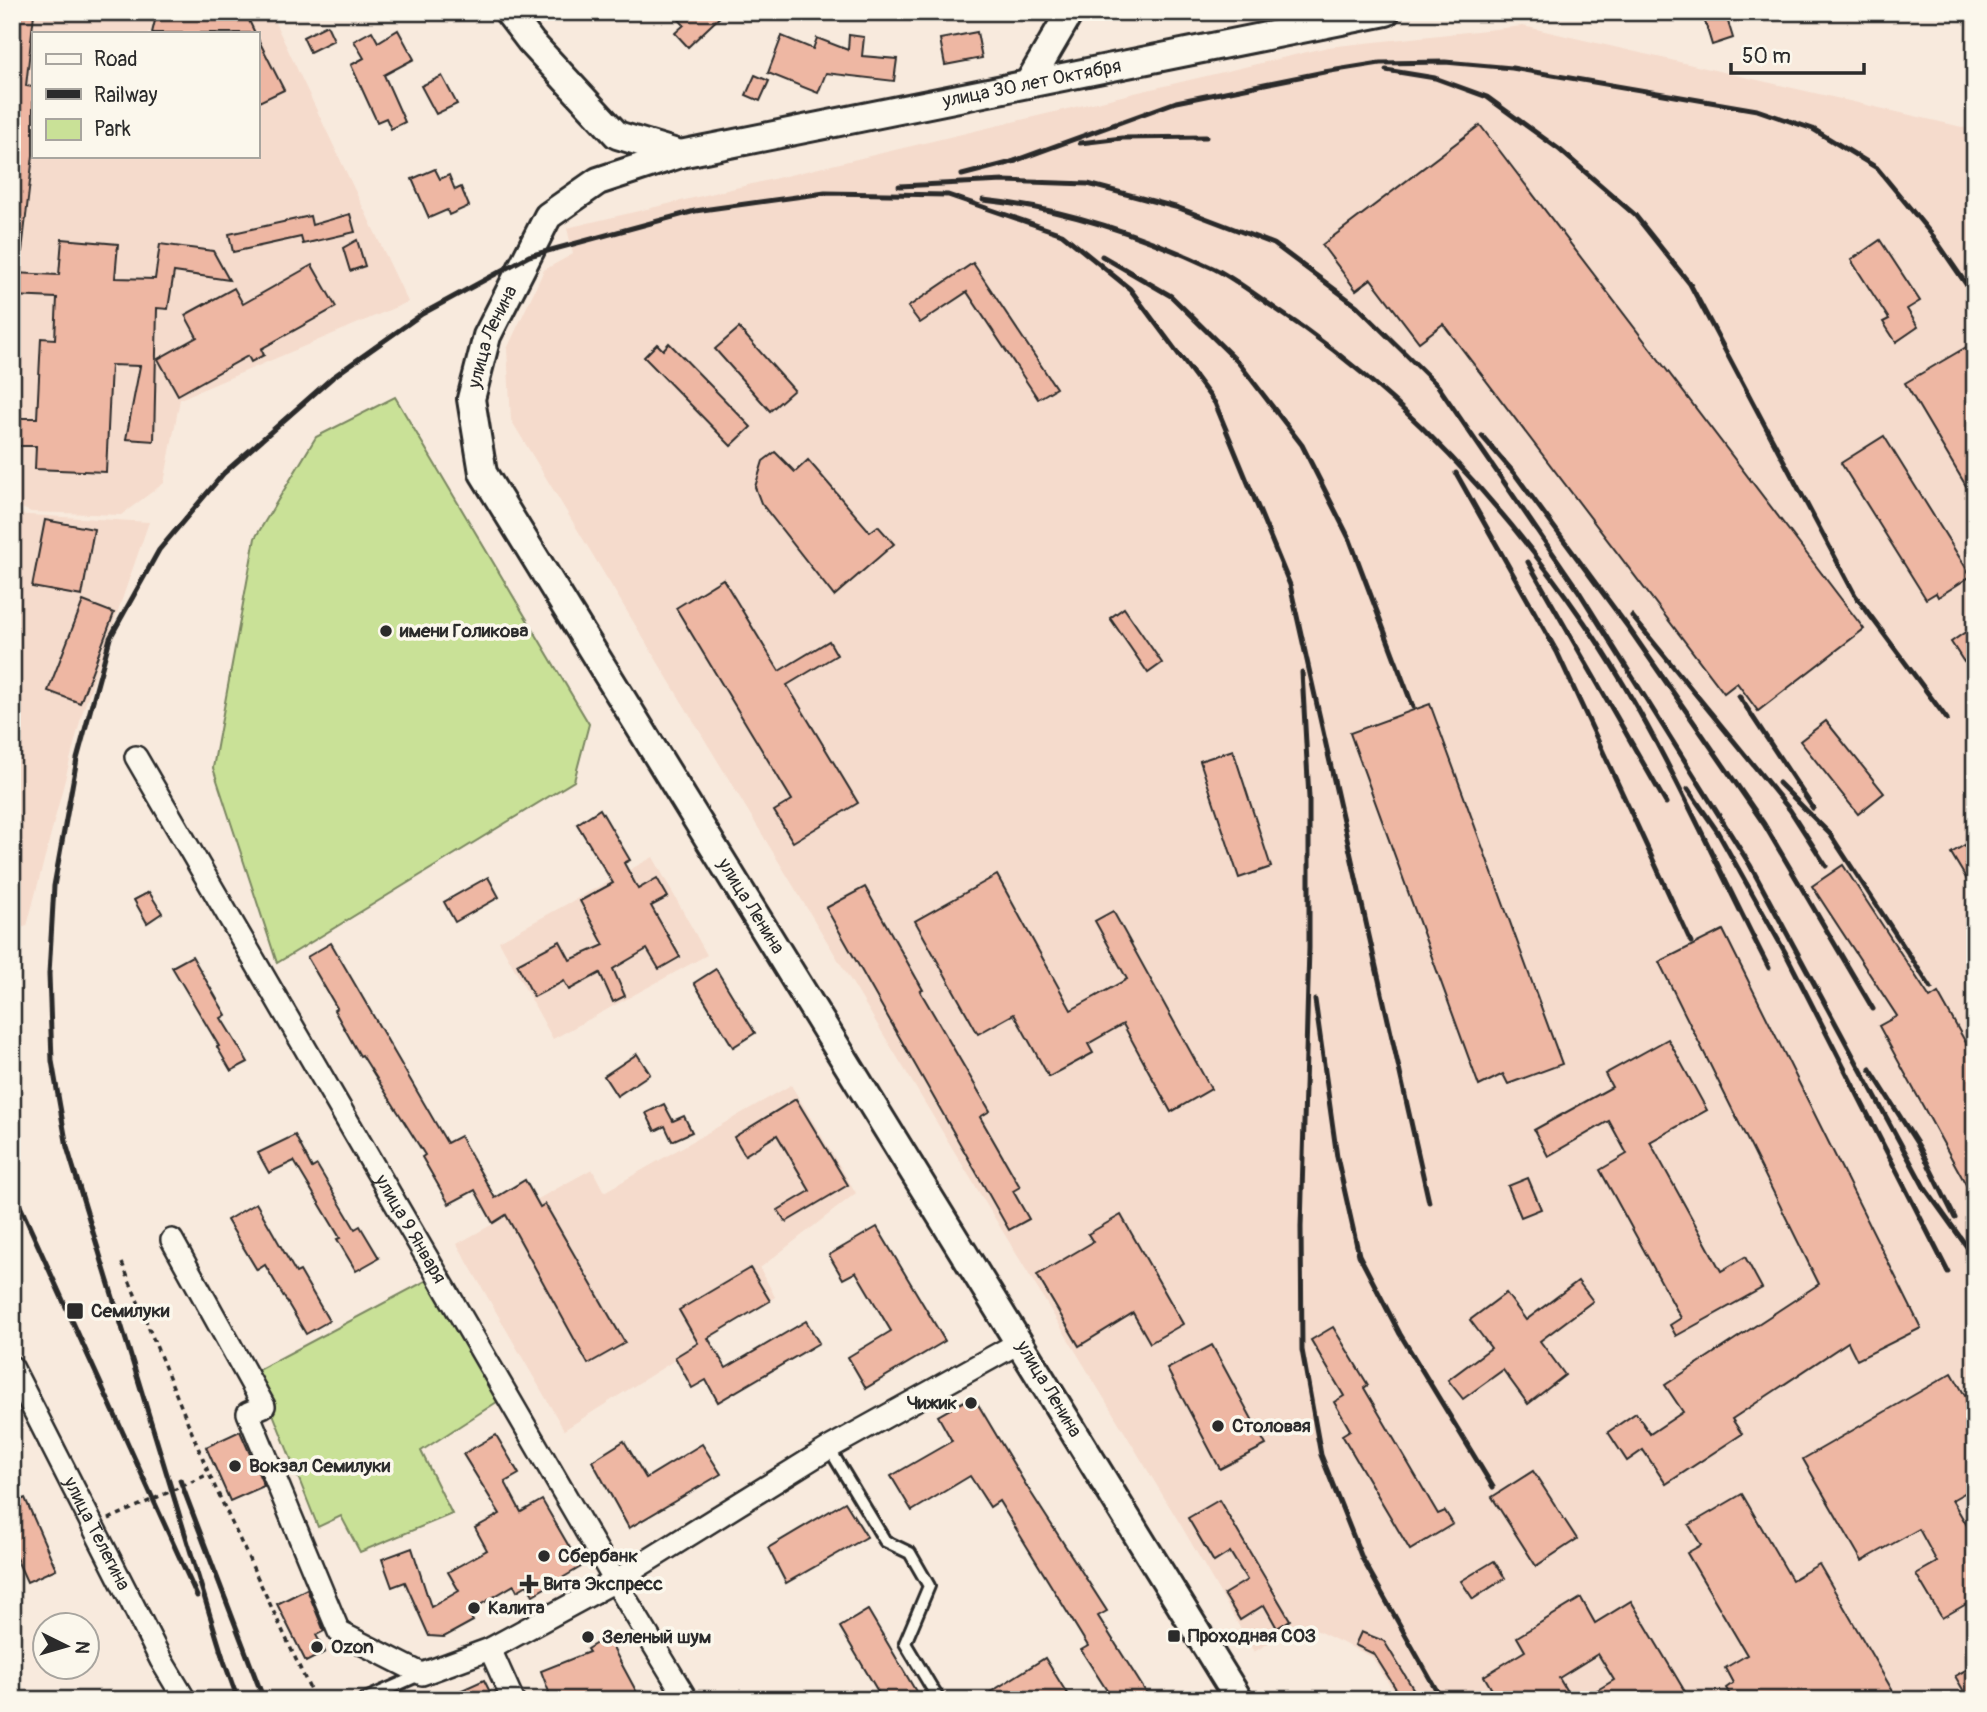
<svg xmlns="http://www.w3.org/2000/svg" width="1987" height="1712" viewBox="0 0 1987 1712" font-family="Pangolin,sans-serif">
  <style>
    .built { fill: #f5dbcc; fill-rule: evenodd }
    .green { fill: #c9e197; stroke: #7a8661; stroke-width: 2 }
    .building { fill: #eeb7a3; stroke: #2b2b2b; stroke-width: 2 }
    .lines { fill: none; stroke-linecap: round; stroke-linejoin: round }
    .service-casing { stroke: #2b2b2b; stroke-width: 16 }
    .minor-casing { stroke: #2b2b2b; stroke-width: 26 }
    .tertiary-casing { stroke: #2b2b2b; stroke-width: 32 }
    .path { stroke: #2b2b2b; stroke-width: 3.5; stroke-dasharray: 5 5; stroke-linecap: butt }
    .service { stroke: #fbf7ec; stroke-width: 10 }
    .minor { stroke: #fbf7ec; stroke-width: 21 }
    .tertiary { stroke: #fbf7ec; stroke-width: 26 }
    .rail { stroke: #2b2b2b; stroke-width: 5 }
    .poi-dot { fill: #2b2b2b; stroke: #fbf7ec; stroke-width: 2.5 }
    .labels { text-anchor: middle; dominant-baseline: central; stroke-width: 7; stroke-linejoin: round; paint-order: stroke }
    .street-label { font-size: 19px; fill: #2b2b2b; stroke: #fbf7ec }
    .poi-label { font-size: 19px; font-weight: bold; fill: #2b2b2b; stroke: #fbf7ec; text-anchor: start }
  </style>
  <rect width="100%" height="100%" fill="#f8eadd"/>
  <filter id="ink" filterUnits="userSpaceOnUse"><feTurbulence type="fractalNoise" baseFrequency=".0143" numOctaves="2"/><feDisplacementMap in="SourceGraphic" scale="14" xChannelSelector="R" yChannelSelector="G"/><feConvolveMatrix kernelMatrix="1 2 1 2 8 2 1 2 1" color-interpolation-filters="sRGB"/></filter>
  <g filter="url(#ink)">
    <g class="built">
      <path d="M12 12H270L408 302 180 399 164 483 121 515 31 512 12 504ZM33 33H257V156H33Z"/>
      <path d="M1523 26 1975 130V1700H1399L1372 1657 1301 1623 1254 1652 1182 1527 511 420 507 349 544 270 573 254 567 228 1328 47Z"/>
      <path d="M12 514 149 522 82 714 27 926 12 931Z"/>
      <path d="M653 857 707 955 553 1039 499 941Z"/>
      <path d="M791 1085 856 1193 760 1268 775 1297 564 1430 457 1244 592 1169 604 1192Z"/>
    </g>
    <g class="green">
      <path d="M395 397 589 724 574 781 277 963 213 768 255 538 316 437Z"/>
      <path d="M429 1279 500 1400 421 1451 452 1514 360 1552 341 1516 318 1527 256 1371Z"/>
    </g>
    <g class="building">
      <path d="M12 12 34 14 26 86 33 87V155L22 251H12Z"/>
      <path d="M157 12H245L255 33H152Z"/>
      <path d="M672 12H725L688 47 675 33 684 25Z"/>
      <path d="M1702 12H1725L1733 38 1712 45Z"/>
      <path d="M327 25 334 40 310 52 303 37Z"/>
      <path d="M398 30 414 59 384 75 405 122 391 129 386 118 377 122 351 65 364 58 354 41 372 31 378 42Z"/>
      <path d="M977 32 982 58 945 65 940 39Z"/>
      <path d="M849 35 864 37 862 56 897 59 894 81 826 73 818 93 768 73 782 36 813 49 817 38 848 50Z"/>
      <path d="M257 37 284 90 257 103Z"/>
      <path d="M755 75 769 81 760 101 746 95Z"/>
      <path d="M442 76 457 104 436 114 421 86Z"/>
      <path d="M1480 125 1864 629 1758 711 1737 683 1724 693 1443 324 1419 342 1371 279 1356 290 1322 245Z"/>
      <path d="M435 169 440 179 449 175 455 190 461 187 469 206 449 215 447 210 429 218 412 179Z"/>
      <path d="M350 214 355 232 303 244 301 237 233 252 229 234 310 216 312 225Z"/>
      <path d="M62 239 118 244 115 278 155 279 160 244 213 251 229 280 174 272 168 309 157 308 154 441 126 439 140 366 111 365 106 472 35 469 36 446H12V418H37L41 338 55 339 57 298 12 296V273L59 275Z"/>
      <path d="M357 240 365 266 350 271 343 248Z"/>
      <path d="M1880 240 1920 301 1907 309 1918 327 1896 342 1883 322 1889 319 1851 260Z"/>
      <path d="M973 263 1056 388 1038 399 967 292 920 323 908 307Z"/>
      <path d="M312 265 336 307 261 349 264 355 251 362 248 356 178 395 158 359 197 337 185 315 234 288 243 304Z"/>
      <path d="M739 328 794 390 770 411 715 349Z"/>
      <path d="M1975 342V501L1905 383Z"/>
      <path d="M669 343 751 427 731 446 644 357 657 344 663 350Z"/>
      <path d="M1884 436 1971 576 1938 597 1936 593 1926 599 1841 463Z"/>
      <path d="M775 452 795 472 808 460 870 532 878 526 894 544 834 596 761 503 755 487 763 461Z"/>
      <path d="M45 520 94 529 82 596 32 587Z"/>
      <path d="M723 579 779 671 829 641 837 655 787 685 858 803 793 842 774 811 792 800 676 608Z"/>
      <path d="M83 601 114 613 80 703 48 691Z"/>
      <path d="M1124 608 1162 663 1148 673 1110 618Z"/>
      <path d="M1970 629 1975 637V654L1964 662 1951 642Z"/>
      <path d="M1430 704 1562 1064 1508 1084 1503 1074 1479 1086 1350 733Z"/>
      <path d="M1826 721 1884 793 1858 814 1800 741Z"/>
      <path d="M1233 750 1271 867 1239 878 1200 761Z"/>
      <path d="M600 809 630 860 624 863 638 889 657 878 668 897 651 906 680 957 659 969 647 949 613 969 625 996 613 1002 600 973 569 990 564 981 534 997 517 964 560 941 570 960 604 945 580 901 613 883 577 824Z"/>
      <path d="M1975 839V893L1951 853Z"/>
      <path d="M1843 865 1930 998 1938 993 1975 1059V1201L1879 1026 1897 1016 1812 886Z"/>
      <path d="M997 875 1071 1010 1127 979 1095 921 1113 911 1211 1089 1171 1112 1123 1024 1088 1044 1093 1053 1049 1077 1014 1014 978 1034 915 921Z"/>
      <path d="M488 877 499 897 455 922 444 902Z"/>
      <path d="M865 887 923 990 920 991 990 1111 980 1117 1020 1187 1013 1191 1029 1219 1009 1230 826 908Z"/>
      <path d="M149 892 162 913 147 923 134 900Z"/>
      <path d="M1723 930 1921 1328 1857 1360 1848 1342 1732 1419 1742 1434 1666 1484 1643 1450 1627 1461 1608 1432 1636 1413 1650 1434 1683 1412 1665 1385 1819 1284 1659 962Z"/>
      <path d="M331 943 447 1143 460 1136 495 1198 525 1180 540 1207 545 1204 625 1343 588 1364 506 1215 493 1223 475 1190 449 1204 422 1157 425 1155 362 1055 360 1056 334 1010 337 1008 307 957Z"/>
      <path d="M192 956 226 1015 221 1018 248 1062 231 1071 217 1047 219 1046 172 967Z"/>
      <path d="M716 969 755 1033 733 1047 694 983Z"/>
      <path d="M1668 1039 1707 1110 1650 1142 1721 1271 1745 1257 1762 1288 1676 1336 1670 1325 1681 1318 1600 1170 1627 1154 1609 1121 1548 1156 1534 1130 1612 1087 1605 1074Z"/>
      <path d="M637 1054 650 1074 617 1096 604 1076Z"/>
      <path d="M796 1099 848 1185 786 1222 778 1210 810 1191 777 1135 745 1155 734 1137Z"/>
      <path d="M664 1104 673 1121 684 1116 692 1132 672 1141 665 1126 655 1131 646 1113Z"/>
      <path d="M295 1135 312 1168 317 1165 355 1229 360 1226 379 1258 356 1271 337 1239 340 1238 294 1161 269 1173 258 1153Z"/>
      <path d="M1528 1178 1541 1209 1521 1217 1508 1186Z"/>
      <path d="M256 1203 296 1273 300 1271 329 1321 306 1334 265 1265 257 1270 227 1220Z"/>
      <path d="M1121 1215 1183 1324 1150 1343 1133 1313 1079 1346 1037 1275 1093 1242 1088 1234Z"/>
      <path d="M877 1227 945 1341 866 1388 848 1357 891 1331 856 1272 843 1279 829 1255Z"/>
      <path d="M750 1268 770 1301 708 1338 726 1368 806 1321 819 1343 718 1402 706 1380 692 1388 675 1357 698 1343 679 1310Z"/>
      <path d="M1578 1281 1593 1301 1540 1341 1565 1375 1528 1404 1503 1370 1463 1399 1448 1380 1491 1348 1470 1320 1506 1293 1526 1320Z"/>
      <path d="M1333 1327 1368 1385 1364 1388 1438 1514 1445 1511 1453 1524 1410 1550 1342 1435 1350 1430 1334 1402 1344 1396 1311 1340Z"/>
      <path d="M1212 1345 1266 1445 1220 1469 1167 1369Z"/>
      <path d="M1952 1373 1975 1413V1487L1952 1500 1975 1539V1599L1942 1618 1916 1574 1937 1562 1919 1529 1862 1561 1803 1459Z"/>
      <path d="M973 1396 1026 1485 1107 1611 1098 1616 1151 1700H1113L1081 1650 1088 1646 999 1501 990 1507 970 1476 912 1511 891 1476 952 1441 938 1416Z"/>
      <path d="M240 1431 264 1486 230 1501 206 1447Z"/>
      <path d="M496 1435 519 1474 505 1482 521 1512 542 1500 581 1567 533 1595 527 1585 517 1591 514 1585 468 1612 473 1621 444 1637 429 1636 405 1582 392 1587 382 1559 412 1548 431 1607 459 1591 448 1572 487 1550 475 1528 500 1514 463 1454Z"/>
      <path d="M624 1441 646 1478 702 1444 721 1474 629 1528 592 1461Z"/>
      <path d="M1533 1471 1577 1539 1536 1566 1492 1497Z"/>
      <path d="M1742 1494 1792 1580 1819 1564 1898 1700H1733L1726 1688 1733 1683 1725 1668 1747 1655 1687 1553 1701 1545 1689 1525Z"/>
      <path d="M25 1498 56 1569 27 1582 12 1549V1504Z"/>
      <path d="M1219 1500 1290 1620 1277 1628 1264 1605 1240 1620 1224 1594 1247 1580 1230 1552 1214 1562 1188 1518Z"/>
      <path d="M845 1502 867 1537 786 1583 768 1548Z"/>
      <path d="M1494 1561 1505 1578 1473 1599 1461 1581Z"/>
      <path d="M307 1589 324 1631 316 1635 325 1652 306 1662 277 1604Z"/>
      <path d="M1581 1598 1595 1623 1631 1601 1690 1700H1581L1614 1680 1598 1654 1559 1678 1572 1700H1498L1484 1676 1525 1651 1517 1637Z"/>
      <path d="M868 1610 921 1700H883L840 1627Z"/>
      <path d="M1361 1632 1384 1641 1420 1700H1403L1374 1654 1355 1645Z"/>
      <path d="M607 1637 641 1700H552L541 1671 589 1652 587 1649Z"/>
      <path d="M1045 1658 1071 1700H978Z"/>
      <path d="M1975 1665V1700H1969L1955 1676Z"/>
      <path d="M484 1680 494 1700H440Z"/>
    </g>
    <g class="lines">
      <g class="service-casing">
        <g id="service">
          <path d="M829 1448 885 1541 910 1553 929 1586 905 1643 939 1700"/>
          <path d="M363 1700 422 1674"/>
        </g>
      </g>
      <g class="minor-casing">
        <g id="minor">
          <path id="s1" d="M136 757 615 1581 687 1700"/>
          <path d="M172 1240 264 1406 248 1413 339 1632 422 1674 490 1649 615 1581 829 1448 1020 1342"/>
          <path id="s2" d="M12 1367 161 1660 185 1700"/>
          <path d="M490 1649 513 1700"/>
        </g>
      </g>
      <g class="tertiary-casing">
        <g id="tertiary">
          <path d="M508 12 531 42 617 135 680 154"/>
          <path d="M1028 84 1070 12"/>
          <path id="s3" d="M1239 1700 483 473 471 399 487 336 548 216 598 181 680 154 1386 12"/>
        </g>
      </g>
      <g class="path">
        <path d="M122 1263 209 1474 315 1700"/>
        <path d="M109 1519 209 1474"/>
      </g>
      <use href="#service" class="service"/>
      <use href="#minor" class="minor"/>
      <use href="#tertiary" class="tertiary"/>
      <g class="rail">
        <path d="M1386 70 1435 78 1487 97 1560 150 1635 215 1690 284 1855 595 1947 719"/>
        <path d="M1080 143 1122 138 1206 137"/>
        <path d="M1006 164 1176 102 1324 72 1380 63 1445 62 1512 68 1757 110 1813 129 1877 168 1933 236 1975 297"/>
        <path d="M962 175 1016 161"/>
        <path d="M899 186 1004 181 1088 184 1179 208 1274 244 1357 306 1438 386 1578 590 1750 865 1924 1187 1975 1258"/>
        <path d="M983 200C1061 208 1143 235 1215 269 1235 279 1254 294 1273 307 1397 388 1500 500 1584 622 1658 730 1709 852 1769 968"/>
        <path d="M1102 256 1171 296 1238 362 1302 445 1350 540 1413 707"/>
        <path d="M1482 436 1514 473 1628 627 1764 824 1873 1009"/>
        <path d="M1456 473 1557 652 1691 942"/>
        <path d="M1528 562 1666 803"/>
        <path d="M1632 616 1790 810 1826 866"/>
        <path d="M1302 672 1309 798V948L1301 1227 1302 1350 1321 1455 1362 1558 1442 1700"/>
        <path d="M1739 696 1813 808"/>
        <path d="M1779 783 1830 834 1931 988"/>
        <path d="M1688 789 1717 831 1785 952 1948 1272"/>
        <path d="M1315 1000 1337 1157 1359 1255 1400 1334 1493 1487"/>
        <path d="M1870 1069 1920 1148 1955 1218"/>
        <path d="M12 1188 197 1596"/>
        <path d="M180 1480 264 1700"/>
        <path d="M220 1650 238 1700"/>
        <path d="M223 1658 67 1147 52 1061 49 974 54 886 77 759 110 638 159 550 224 473 333 377 422 314 529 256 695 211 825 193 948 195 1062 234 1130 289 1215 403 1290 585 1429 1202"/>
      </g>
    </g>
  </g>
  <g class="poi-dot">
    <circle cx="386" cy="631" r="7"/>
    <rect x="66" y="1302" width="18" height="18" rx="3.5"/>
    <circle cx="971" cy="1403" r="7"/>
    <circle cx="1218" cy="1426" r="7"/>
    <circle cx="235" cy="1466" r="7"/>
    <circle cx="544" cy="1556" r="7"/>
    <path d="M525.5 1573.5h7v7h7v7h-7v7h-7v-7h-7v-7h7z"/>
    <circle cx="474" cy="1608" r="7"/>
    <rect x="1167" y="1629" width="14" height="14" rx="3.5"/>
    <circle cx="588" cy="1637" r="7"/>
    <circle cx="317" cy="1647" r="7"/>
  </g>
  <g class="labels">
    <g class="street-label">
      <text stroke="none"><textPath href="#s3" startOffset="2222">улица 30 лет Октября</textPath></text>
      <text stroke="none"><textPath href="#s3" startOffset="1582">улица Ленина</textPath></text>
      <text transform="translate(751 906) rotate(58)">улица Ленина</text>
      <text stroke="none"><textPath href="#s1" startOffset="546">улица 9 Января</textPath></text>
      <text transform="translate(1049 1389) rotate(59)">улица Ленина</text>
      <text stroke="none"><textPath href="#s2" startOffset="187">улица Телегина</textPath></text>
    </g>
    <g class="poi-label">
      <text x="400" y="631">имени Голикова</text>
      <text x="91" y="1311">Семилуки</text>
      <text x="957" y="1403" text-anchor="end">Чижик</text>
      <text x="1232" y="1426">Столовая</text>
      <text x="249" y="1466">Вокзал Семилуки</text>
      <text x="558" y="1556">Сбербанк</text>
      <text x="543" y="1584">Вита Экспресс</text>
      <text x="488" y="1608">Калита</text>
      <text x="1188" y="1636">Проходная СОЗ</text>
      <text x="602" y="1637">Зеленый шум</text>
      <text x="331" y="1647">Ozon</text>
    </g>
  </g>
  <rect width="1987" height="1712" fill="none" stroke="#fbf7ec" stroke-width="42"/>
  <rect x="21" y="21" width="1945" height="1670" fill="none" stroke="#2b2b2b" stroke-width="2.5" filter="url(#ink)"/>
  <rect x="32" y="32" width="228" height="126" fill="#fbf7ec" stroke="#a8a59f" stroke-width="2"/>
  <rect x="46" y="54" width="35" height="10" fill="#fbf7ec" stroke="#a8a59f" stroke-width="2"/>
  <text x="94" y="66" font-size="21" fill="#2b2b2b">Road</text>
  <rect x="46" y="89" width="35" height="10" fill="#2b2b2b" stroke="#a8a59f" stroke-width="2"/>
  <text x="94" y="102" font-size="21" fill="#2b2b2b">Railway</text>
  <rect x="46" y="119" width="35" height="21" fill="#c9e197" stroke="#a8a59f" stroke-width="2"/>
  <text x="94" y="136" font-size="21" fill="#2b2b2b">Park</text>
  <g transform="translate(66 1646) rotate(95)"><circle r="33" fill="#fbf7ec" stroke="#a8a59f" stroke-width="2"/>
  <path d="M0-5L12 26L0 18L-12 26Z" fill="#2b2b2b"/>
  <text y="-10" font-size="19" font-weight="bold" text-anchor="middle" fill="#2b2b2b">N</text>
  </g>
  <path d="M1731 63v10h133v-10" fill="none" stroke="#2b2b2b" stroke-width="3.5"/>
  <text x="1742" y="63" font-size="21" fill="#2b2b2b" stroke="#fbf7ec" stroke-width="5" paint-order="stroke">50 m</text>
</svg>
